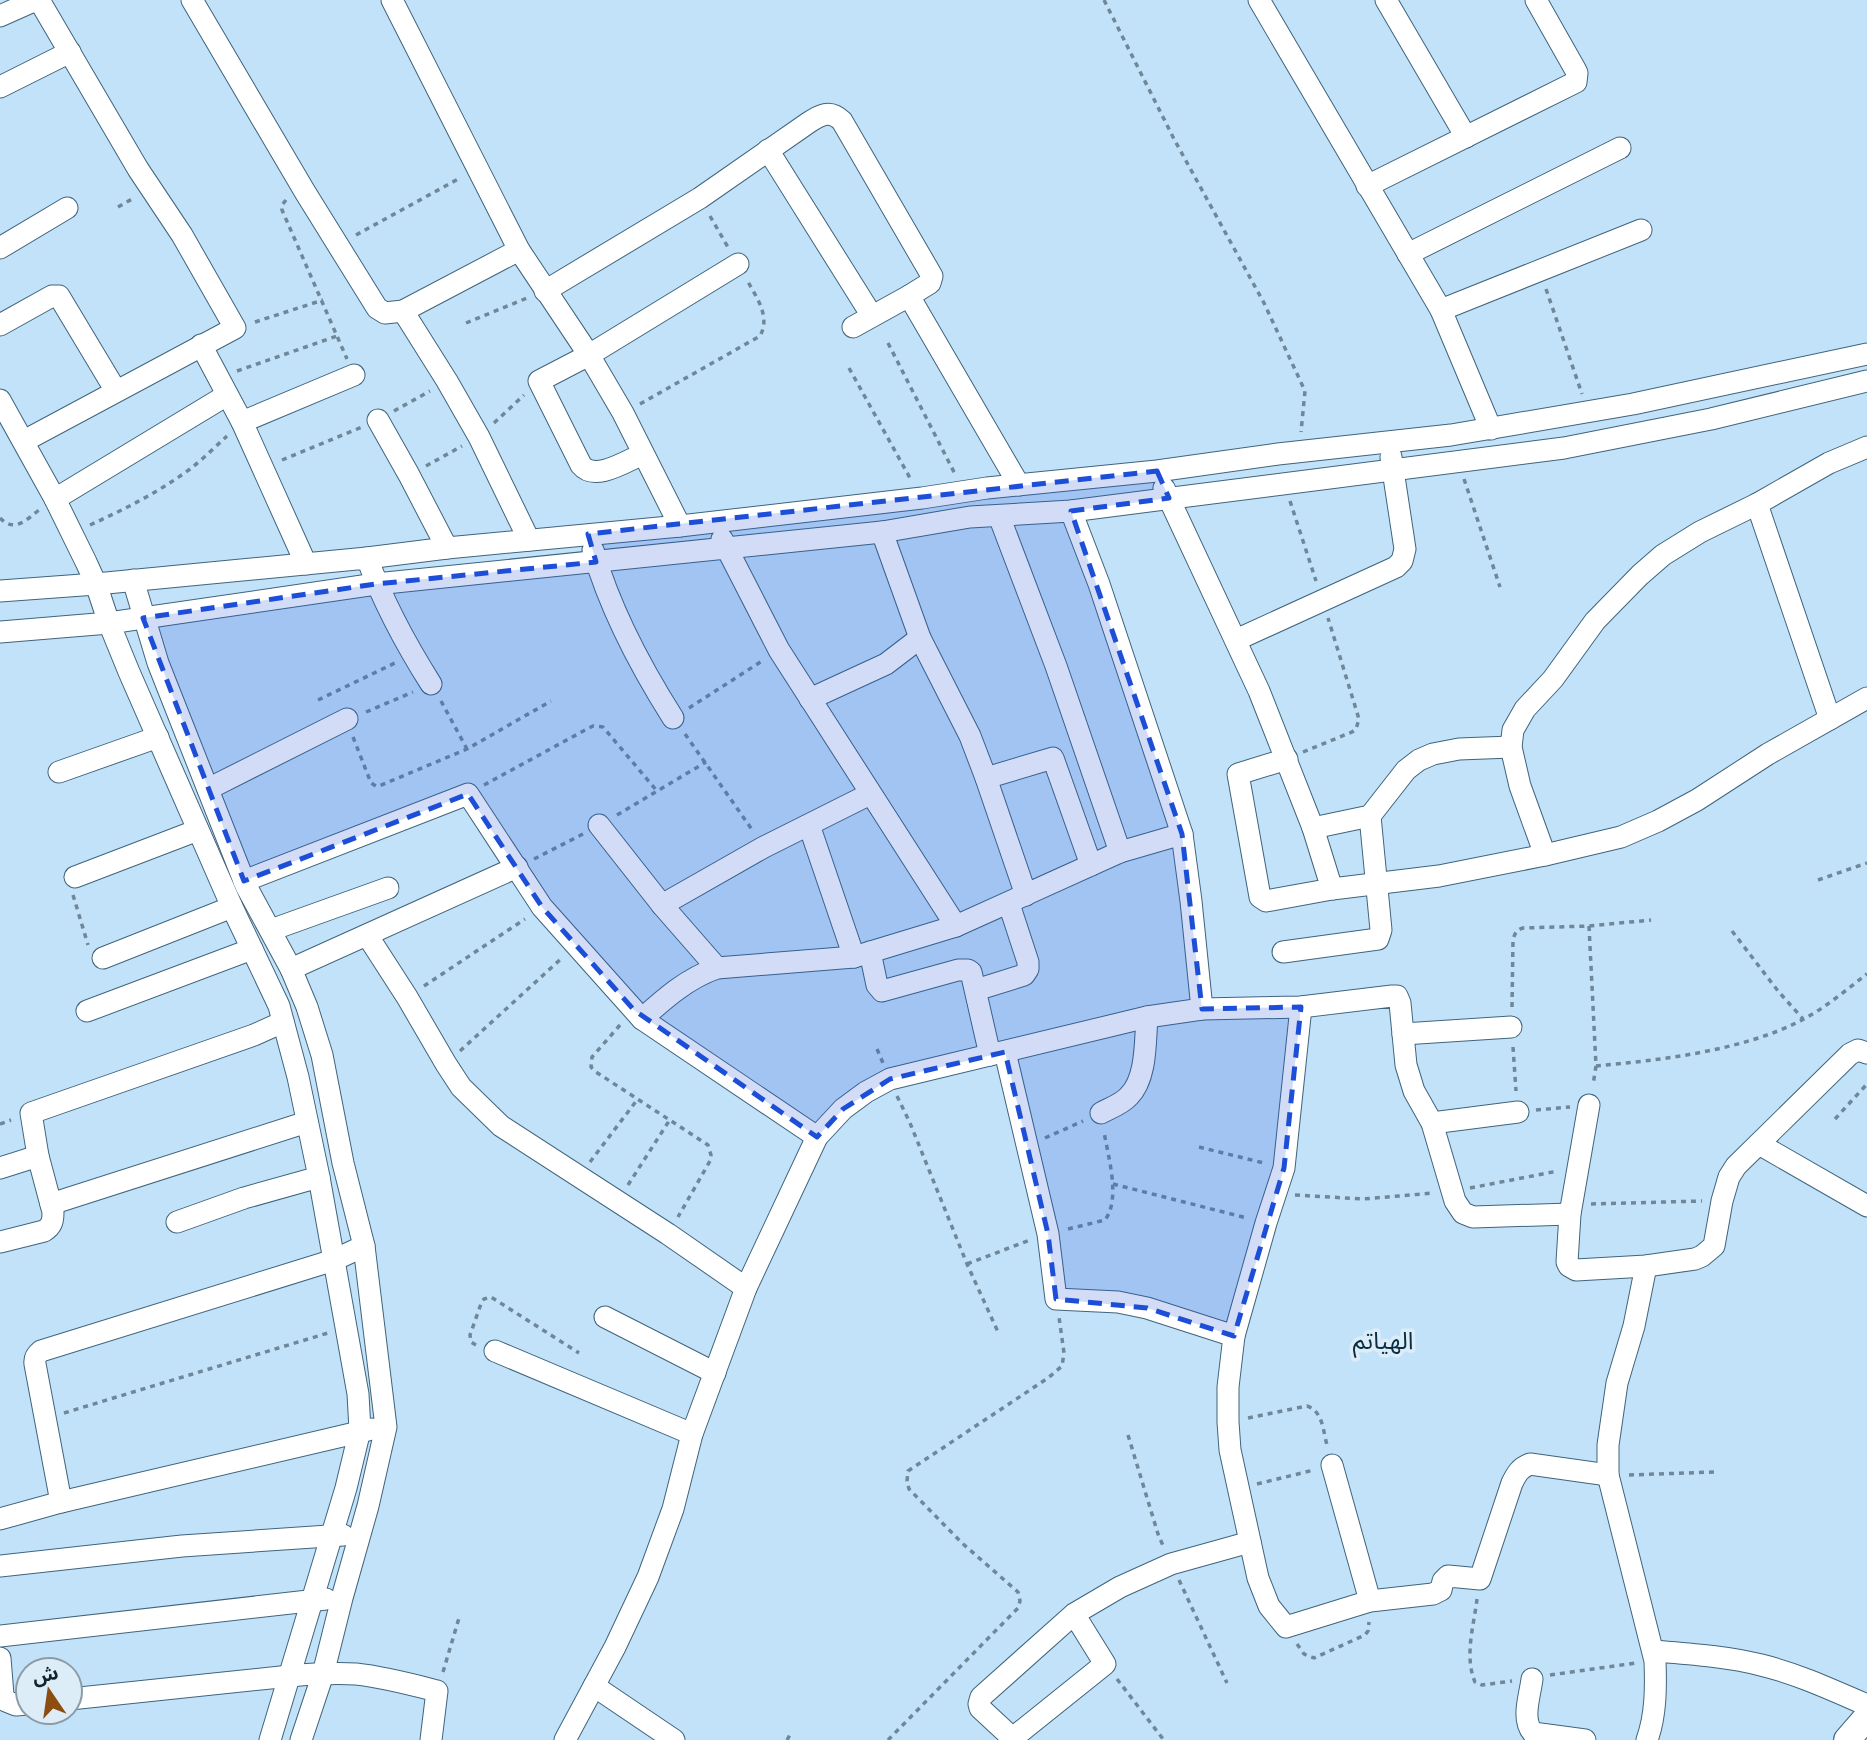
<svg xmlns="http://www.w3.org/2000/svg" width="1867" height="1740" viewBox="0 0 1867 1740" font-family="Spectral,'Noto Sans Arabic',serif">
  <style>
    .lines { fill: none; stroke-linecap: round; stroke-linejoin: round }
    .minor-casing { stroke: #3f647c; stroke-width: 23 }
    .tertiary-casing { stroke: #3f647c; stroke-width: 28 }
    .path { stroke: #6f8899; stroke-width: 3.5; stroke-dasharray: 5 5; stroke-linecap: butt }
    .minor { stroke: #fff; stroke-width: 21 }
    .tertiary { stroke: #fff; stroke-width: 26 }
    .marked { fill: #1d4ed8; fill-opacity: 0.2; stroke: #1d4ed8; stroke-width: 5; stroke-dasharray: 14 9; stroke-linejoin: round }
    .labels { text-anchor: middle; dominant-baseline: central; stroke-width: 7; stroke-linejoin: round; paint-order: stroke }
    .quarter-label { font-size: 24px; fill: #072e43; stroke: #ddedf8 }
  </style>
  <rect width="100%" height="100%" fill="#c2e2f9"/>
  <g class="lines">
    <g class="minor-casing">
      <g id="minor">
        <path d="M192 0 305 192 377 308 385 313 403 311 519 250"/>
        <path d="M392 0 519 250 589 355 623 413 680 526"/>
        <path d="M1259 0 1441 310 1491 429"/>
        <path d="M1386 0 1466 137"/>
        <path d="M0 16 36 0"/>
        <path d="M0 87 70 52"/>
        <path d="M768 150 872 316"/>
        <path d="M1367 186 1576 82 1577 73 1575 69 1536 0"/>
        <path d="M0 248 67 208"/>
        <path d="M1408 254 1620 148"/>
        <path d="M545 291 700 198 808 123C820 115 830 109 842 121L932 276 930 283 909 296"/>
        <path d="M1441 310 1641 230"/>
        <path d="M403 311 447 381 479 437 529 540"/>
        <path d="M0 325 52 296H59L116 391"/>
        <path d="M853 327 909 296 1019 485"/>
        <path d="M201 345 242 422 306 564"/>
        <path d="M0 400 55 499 86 562 96 584 109 623 129 672 232 907 279 1006 298 1077 319 1177 358 1394 360 1430 346 1488 270 1740"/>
        <path d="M378 420 409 475 447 548 680 526 922 498 987 488 1157 471 1278 454 1451 435 1633 404 1867 354"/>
        <path d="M242 422 354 375"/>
        <path d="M24 441 235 328 182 235 138 169 39 0"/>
        <path d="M643 454C626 461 595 482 581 465L539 381 589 355 738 264"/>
        <path d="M1164 488 1259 691 1313 828 1332 889"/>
        <path d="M55 499 227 395"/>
        <path d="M1757 504 1830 719"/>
        <path d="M1071 511 1099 584 1182 834 1191 901 1202 1009"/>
        <path d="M999 516 1056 666 1120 852"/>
        <path d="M882 532 920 638 970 736 986 778 1026 895"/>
        <path d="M722 539 779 650 956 926"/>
        <path d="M593 550C610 609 640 666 673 718"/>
        <path d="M367 558 447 548"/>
        <path d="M133 580 158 663 246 886 291 969 307 1007 322 1055 343 1163 364 1246 386 1427 368 1506 342 1598 323 1674 301 1740"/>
        <path d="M0 591 96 584 367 558C384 604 405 643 431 684"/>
        <path d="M0 632 109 623 376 584 882 532 970 517 1071 511 1564 448 1711 419 1867 381"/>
        <path d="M1236 640 1396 567 1402 561 1405 549 1391 457"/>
        <path d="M810 699 886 664 920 638"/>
        <path d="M1287 759 1238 774 1260 897 1266 901 1332 889 1439 876 1545 855 1621 837 1658 821 1697 800 1768 754 1867 698"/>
        <path d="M59 772 158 737"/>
        <path d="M986 778 1053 758 1091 865"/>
        <path d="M208 789 347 719"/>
        <path d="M599 825 662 905 717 968"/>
        <path d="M809 825 854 957"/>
        <path d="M1313 828 1370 816 1406 770 1419 760 1433 754 1459 749 1511 747"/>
        <path d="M1545 855 1520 786 1511 747 1513 730 1525 709 1553 679 1595 621 1640 575 1663 555 1700 532 1757 504 1829 463 1867 447"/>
        <path d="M75 877 198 830"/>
        <path d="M244 881 468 794 542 907 634 1010 642 1019 817 1137"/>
        <path d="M662 905 764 847 870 794"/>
        <path d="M271 930 388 888"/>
        <path d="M367 935 407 997 446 1064 461 1087 501 1126 668 1234 746 1288"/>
        <path d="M870 952 877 985 882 991 958 970H968L971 972 990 1055"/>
        <path d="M1283 952 1378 939 1381 930 1370 816"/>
        <path d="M103 958 232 907"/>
        <path d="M291 969 517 867"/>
        <path d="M976 990 1024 975 1028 969V962L1009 904"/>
        <path d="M1301 1007 1284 1168 1266 1223 1234 1336 1228 1387V1422L1230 1450 1258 1578 1269 1606 1286 1627 1370 1601 1433 1594 1441 1590 1443 1581 1448 1576 1480 1579 1512 1483C1517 1473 1520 1468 1530 1464L1608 1475"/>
        <path d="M87 1011 252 949"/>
        <path d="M642 1019C665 998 688 978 717 968L854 957 956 926 1120 852 1182 834"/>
        <path d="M1403 1034 1511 1027"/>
        <path d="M1005 1052 1048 1234 1056 1299 1118 1302 1147 1308 1234 1336"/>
        <path d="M1589 1105 1570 1214 1567 1262 1569 1266 1576 1270 1646 1266 1695 1259 1702 1256 1714 1246 1722 1201 1729 1177 1736 1166 1850 1054 1858 1050 1867 1053"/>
        <path d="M1101 1113C1110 1108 1122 1104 1129 1096 1147 1078 1145 1041 1147 1017"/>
        <path d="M1432 1123 1518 1112"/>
        <path d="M1759 1144 1867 1206"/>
        <path d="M0 1168 38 1156"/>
        <path d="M51 1204 307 1122"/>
        <path d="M177 1222 244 1198 319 1177"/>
        <path d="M0 1242 44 1231C52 1226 53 1221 53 1212L38 1156 31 1113 254 1035 283 1022"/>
        <path d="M1646 1266 1634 1326 1617 1383 1608 1445V1475L1655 1661C1656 1687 1656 1715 1647 1740"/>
        <path d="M605 1317 715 1373"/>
        <path d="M495 1351 692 1434"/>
        <path d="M1332 1465 1370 1601"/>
        <path d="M61 1502 35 1364C34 1358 36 1355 41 1351L334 1260 364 1246"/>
        <path d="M0 1519 61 1502 372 1429"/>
        <path d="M0 1566 182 1546 343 1535"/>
        <path d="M1074 1614 1105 1664 1019 1733 1016 1735H1009L980 1708 979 1704 981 1697 1074 1614 1120 1587 1171 1564 1250 1542"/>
        <path d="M0 1636 326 1599"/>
        <path d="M1653 1651C1689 1654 1726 1656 1761 1665 1798 1674 1832 1690 1867 1705"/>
        <path d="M0 1658 3 1695 6 1701 16 1705 28 1704"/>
        <path d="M1532 1679C1530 1696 1521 1719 1533 1733L1585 1740"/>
        <path d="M594 1686 674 1740"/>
        <path d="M70 1699 290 1676C312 1674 334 1673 356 1674 384 1677 410 1684 437 1691L431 1740"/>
        <path d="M565 1740 615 1647 648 1577 673 1509 692 1434 746 1288 817 1137 843 1109 866 1092 890 1079 1147 1017 1202 1009 1301 1007 1392 996H1397L1400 1003 1406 1065 1414 1091 1432 1123 1455 1201 1463 1213 1473 1217 1570 1214"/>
      </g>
    </g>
    <g class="tertiary-casing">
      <path id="tertiary" d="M1847 1740 1867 1717"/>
    </g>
    <g class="path">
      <path d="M1104 0 1174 139 1264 303 1305 391 1301 432"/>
      <path d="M286 200 282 205V210L347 359"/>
      <path d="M118 207 134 198"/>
      <path d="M710 216 729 249"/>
      <path d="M356 235 460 178"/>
      <path d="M1546 289 1582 394"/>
      <path d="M255 322 323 300"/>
      <path d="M466 323 527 298"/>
      <path d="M888 343 955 474"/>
      <path d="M849 368 910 478"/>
      <path d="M237 371 337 336"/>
      <path d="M640 404 760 336C771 316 756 297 747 280"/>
      <path d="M394 411 430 391"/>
      <path d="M494 423 524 395"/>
      <path d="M282 460 362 427"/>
      <path d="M426 466 462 446"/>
      <path d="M1464 479 1500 587"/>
      <path d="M1290 501 1316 581"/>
      <path d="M0 518C15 533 26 520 39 510"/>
      <path d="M90 525C125 509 159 492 190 469 203 459 215 447 227 436"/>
      <path d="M318 700 395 663"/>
      <path d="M441 701 467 749"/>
      <path d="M689 708 762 661"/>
      <path d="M366 712 413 692"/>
      <path d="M685 734 753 831"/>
      <path d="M353 737 371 783 376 786H379L467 749 551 701"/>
      <path d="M1303 752 1352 732 1356 729 1359 719 1328 618"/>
      <path d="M484 785 587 729 593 726 603 727 657 791"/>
      <path d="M617 815 706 762"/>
      <path d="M534 859 583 834"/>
      <path d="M1818 880 1867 863"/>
      <path d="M73 895 88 945"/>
      <path d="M1589 926 1596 1066 1593 1085"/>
      <path d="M1732 931 1778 991 1803 1019"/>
      <path d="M424 986 525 919"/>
      <path d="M1512 1007 1513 940C1515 933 1516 930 1523 928L1589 926 1651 920"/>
      <path d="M620 1025 592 1057 591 1067 596 1072 708 1145 711 1155 710 1161 678 1217"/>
      <path d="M1513 1047 1516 1091"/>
      <path d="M877 1049 883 1063"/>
      <path d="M460 1051 563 957"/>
      <path d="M1596 1066C1661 1060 1741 1051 1800 1021 1824 1009 1846 990 1867 974"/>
      <path d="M897 1096 910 1123 967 1264 998 1332"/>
      <path d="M1536 1110 1570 1107"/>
      <path d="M1835 1119 1867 1084"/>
      <path d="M0 1124 11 1120"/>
      <path d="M1045 1138 1083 1121"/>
      <path d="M1199 1147 1264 1163"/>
      <path d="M590 1162 637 1100"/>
      <path d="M1113 1184 1247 1218"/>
      <path d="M628 1185 669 1121"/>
      <path d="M1470 1188 1558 1171"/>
      <path d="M1295 1195 1363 1199 1434 1193"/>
      <path d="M1591 1204 1702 1201"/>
      <path d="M1068 1229 1105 1220C1121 1199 1108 1156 1104 1132"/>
      <path d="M967 1264 1030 1240"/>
      <path d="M476 1345 471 1342 470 1335 482 1301 484 1299 491 1297 579 1353"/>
      <path d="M64 1413 328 1333"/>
      <path d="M1248 1418 1307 1406C1323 1411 1323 1431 1327 1445"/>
      <path d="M1128 1435 1158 1534 1164 1548"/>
      <path d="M1629 1475 1714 1472"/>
      <path d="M1257 1484 1314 1470"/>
      <path d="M1179 1580 1227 1683"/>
      <path d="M1477 1599C1474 1625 1464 1656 1475 1682L1482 1685 1512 1681"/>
      <path d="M1297 1644 1304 1654 1314 1658 1365 1635 1368 1631 1369 1622"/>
      <path d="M443 1672 459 1618"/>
      <path d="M1550 1675 1636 1663"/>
      <path d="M1117 1679 1163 1739"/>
      <path d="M787 1740 791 1733"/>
      <path d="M888 1740 1018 1608 1020 1601 1018 1592 962 1543 909 1489 907 1481 908 1471 1048 1378 1062 1366 1064 1353 1059 1317"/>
    </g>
    <use href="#minor" class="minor"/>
    <use href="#tertiary" class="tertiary"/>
  </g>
  <path class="marked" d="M1157 471 1169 498 1071 511 1182 834 1202 1009 1301 1007 1284 1168 1234 1336 1147 1308 1056 1299 1048 1234 1005 1052 890 1079 843 1109 817 1137 634 1010 542 907 468 794 244 881 143 618 376 584 596 562 588 534Z"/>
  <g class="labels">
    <g class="quarter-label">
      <text x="1383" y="1342">الهياتم</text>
    </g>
  </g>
  <g transform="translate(49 1691) rotate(347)"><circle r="33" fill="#ddedf8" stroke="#8c9ca7" stroke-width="2"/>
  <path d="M0-5L12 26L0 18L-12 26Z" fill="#8b4d10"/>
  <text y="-10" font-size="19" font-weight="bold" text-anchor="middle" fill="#13232d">ش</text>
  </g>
</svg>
